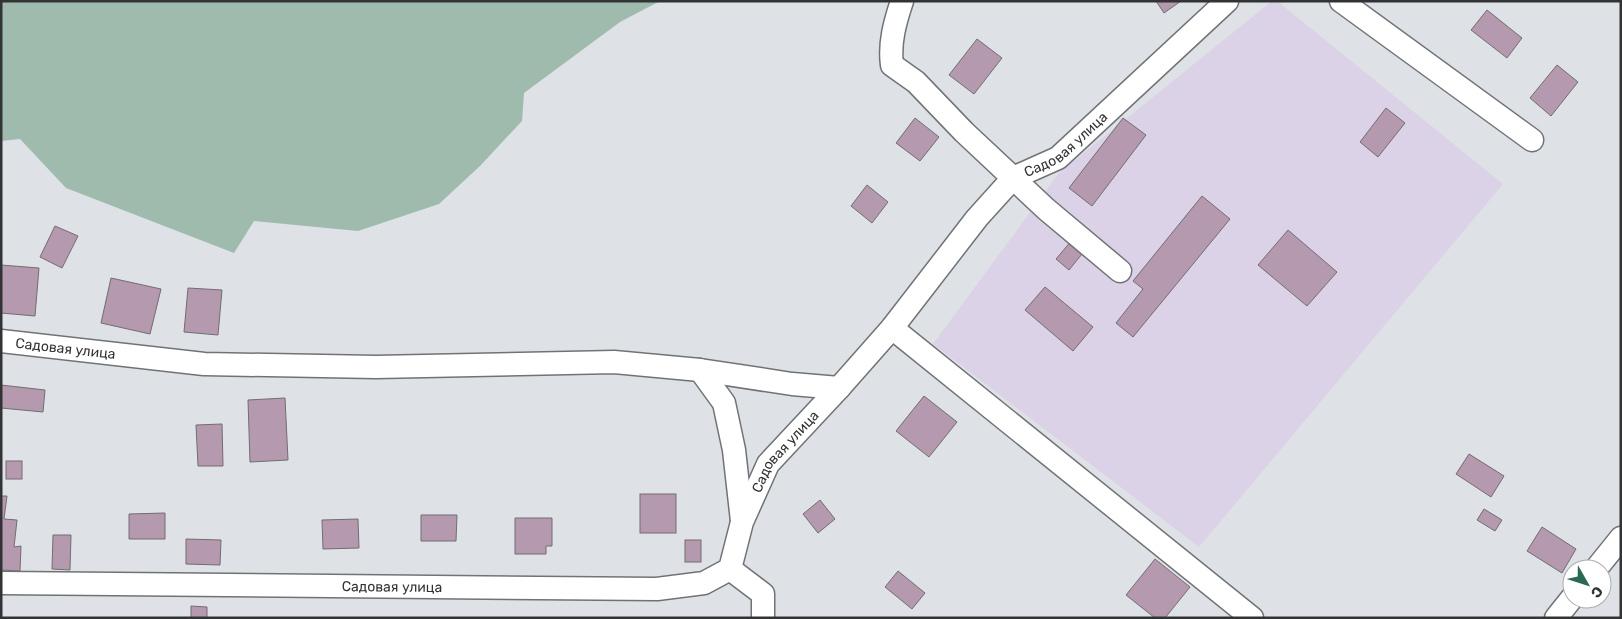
<svg xmlns="http://www.w3.org/2000/svg" width="1622" height="619" viewBox="0 0 1622 619" font-family="Rubik,sans-serif">
  <style>
    .industrial { fill: #dcd2e7 }
    .green { fill: #9fbbad }
    .building { fill: #b599ae; stroke: #726d70 }
    .lines { fill: none; stroke-linecap: round; stroke-linejoin: round }
    .minor-casing { stroke: #707376; stroke-width: 25 }
    .minor { stroke: #fff; stroke-width: 22 }
    .labels { text-anchor: middle; dominant-baseline: central; stroke-width: 4; stroke-linejoin: round; paint-order: stroke }
    .street-label { font-size: 14px; fill: #323334; stroke: #fff }
  </style>
  <rect width="100%" height="100%" fill="#dee1e5"/>
  <path class="industrial" d="M1272 1H1277L1503 184 1199 547 933 344 1059 173Z"/>
  <path class="green" d="M1 1H660L620 22 524 93 522 121 480 166 439 204 358 231 254 221 234 253 66 188 20 139 1 141Z"/>
  <g class="building">
    <path d="M1156 1H1181L1164 13Z"/>
    <path d="M1487 10 1522 38 1507 58 1471 30Z"/>
    <path d="M977 39 1002 58 974 94 949 75Z"/>
    <path d="M1557 65 1578 82 1551 116 1530 98Z"/>
    <path d="M1386 108 1405 123 1378 157 1360 142Z"/>
    <path d="M915 118 939 137 920 161 896 143Z"/>
    <path d="M1123 118 1146 135 1092 206 1069 188Z"/>
    <path d="M867 185 888 202 872 223 851 206Z"/>
    <path d="M1202 196 1230 219 1133 337 1116 323 1143 289 1133 281Z"/>
    <path d="M55 226 78 236 62 268 40 257Z"/>
    <path d="M1288 230 1337 272 1307 306 1258 265Z"/>
    <path d="M1078 233 1091 243 1069 270 1056 259Z"/>
    <path d="M1 265 39 268 35 316 1 313Z"/>
    <path d="M111 278 161 289 150 334 101 323Z"/>
    <path d="M1045 287 1093 327 1073 351 1025 310Z"/>
    <path d="M188 288 222 290 218 335 184 332Z"/>
    <path d="M1 385 45 390 43 412 1 408Z"/>
    <path d="M924 396 957 422 929 457 896 431Z"/>
    <path d="M285 398 288 460 250 462 248 400Z"/>
    <path d="M222 424 223 466H198L196 425Z"/>
    <path d="M1469 454 1504 476 1491 497 1456 474Z"/>
    <rect x="6" y="461" width="16" height="18"/>
    <rect x="640" y="494" width="36" height="39"/>
    <path d="M1 496H7L4 519 17 520 14 547 21 546 20 571 1 570Z"/>
    <path d="M820 500 835 519 818 533 803 514Z"/>
    <path d="M1484 509 1502 520 1495 531 1477 520Z"/>
    <path d="M165 513V539H129V514Z"/>
    <path d="M421 515H457L456 541H421Z"/>
    <path d="M515 518H552V546H546V554H515Z"/>
    <path d="M358 519 359 548 323 549 322 520Z"/>
    <path d="M1542 527 1576 549 1562 573 1527 551Z"/>
    <path d="M53 535H71L70 570 52 569Z"/>
    <path d="M186 539 221 540 220 565 186 564Z"/>
    <rect x="685" y="540" width="16" height="22"/>
    <path d="M1155 559 1190 587 1165 618H1155L1126 595Z"/>
    <path d="M898 571 925 593 912 609 885 587Z"/>
    <path d="M191 606 207 607V618H191Z"/>
  </g>
  <g class="lines">
    <g class="minor-casing">
      <g id="minor">
        <path d="M902 1C895 22 889 43 892 65L916 82 964 132 1046 209 1120 271"/>
        <path d="M1341 1 1532 140"/>
        <path d="M892 328 1252 618"/>
        <path id="s1" d="M1 341 204 364 376 367 614 362 700 370 792 384 839 388"/>
        <path d="M700 370 724 403 734 450 742 521"/>
        <path d="M730 569 763 594V618"/>
        <path d="M1596 569 1621 538"/>
        <path id="s2" d="M1 583 657 589 704 583 730 569 742 522 768 464 839 388 892 328 977 218 1013 178 1058 158 1227 1"/>
        <path d="M1556 618 1572 598"/>
      </g>
    </g>
    <use href="#minor" class="minor"/>
  </g>
  <g class="labels">
    <g class="street-label">
      <text stroke="none"><textPath href="#s2" startOffset="1285">Садовая улица</textPath></text>
      <text stroke="none"><textPath href="#s1" startOffset="65">Садовая улица</textPath></text>
      <text stroke="none"><textPath href="#s2" startOffset="865">Садовая улица</textPath></text>
      <text stroke="none"><textPath href="#s2" startOffset="391">Садовая улица</textPath></text>
    </g>
  </g>
  <rect width="1622" height="619" fill="none" stroke="#323334" stroke-width="5"/>
  <g transform="translate(1587 584) rotate(129)"><circle r="24" fill="#ffffff" stroke="#adadae"/>
  <path d="M0-4L9 19L0 12L-9 19Z" fill="#2b6854"/>
  <text y="-8" font-size="14" font-weight="bold" text-anchor="middle" fill="#323334">С</text>
  </g>
</svg>
